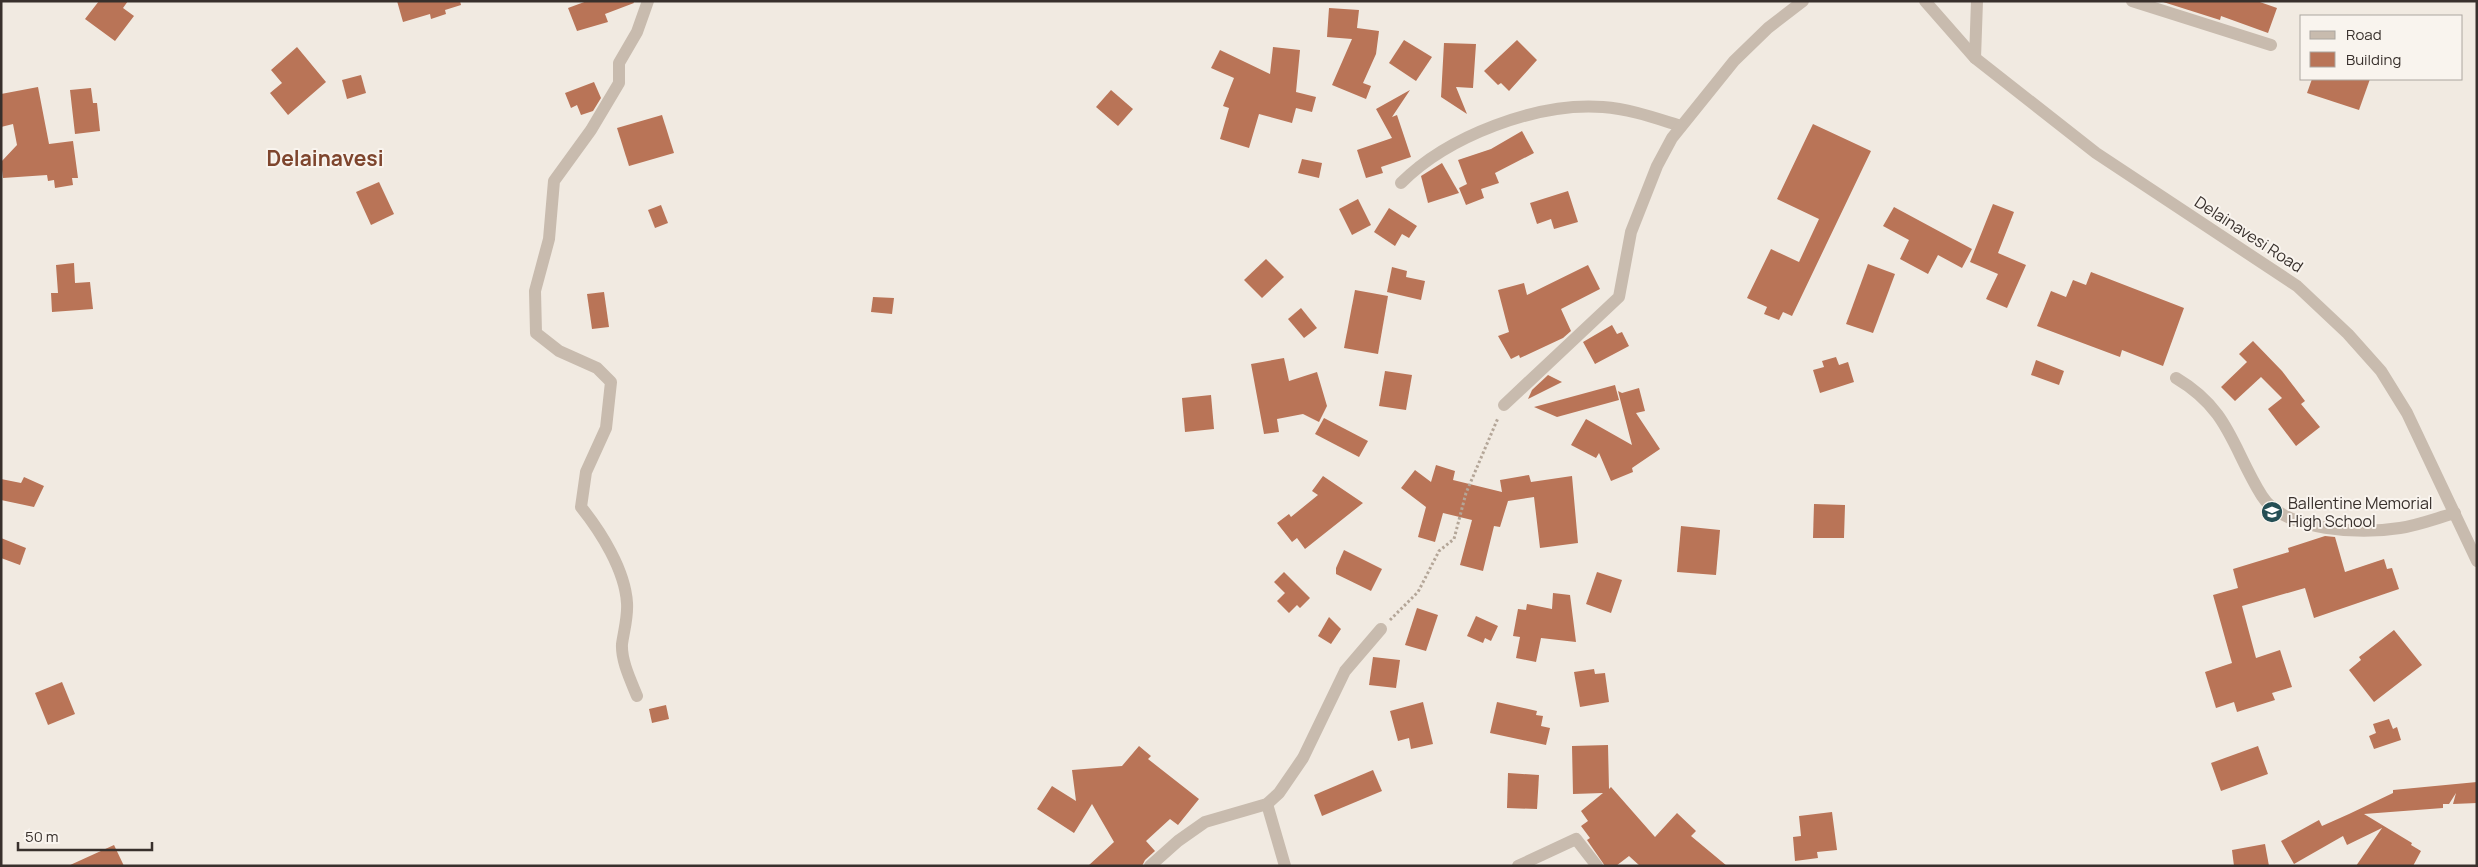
<svg xmlns="http://www.w3.org/2000/svg" width="2478" height="867" viewBox="0 0 2478 867" font-family="Manrope,sans-serif">
  <style>
    .building { fill: #b97457 }
    .lines { fill: none; stroke-linecap: round; stroke-linejoin: round }
    .path { stroke: #b4a698; stroke-width: 3; stroke-dasharray: 2.5 2.5; stroke-linecap: butt }
    .minor { stroke: #c8bbae; stroke-width: 12 }
    .labels { text-anchor: middle; dominant-baseline: central; stroke-width: 4; stroke-linejoin: round; paint-order: stroke }
    .street-label { font-size: 16px; fill: #38302c; stroke: #f9f4ee }
    .poi-label { font-size: 16px; fill: #38302c; stroke: #f9f4ee; text-anchor: start }
    .district-label { font-size: 21px; font-weight: bold; fill: #7e452d; stroke: #f9f4ee }
  </style>
  <rect width="100%" height="100%" fill="#f1eae1"/>
  <g class="building">
    <path d="M99 1H128L123 8 134 16 115 41 85 19Z"/>
    <path d="M397 1H460L461 5 445 10 446 14 431 19 430 14 403 22Z"/>
    <path d="M587 1H633L634 3 605 14 608 22 577 31 568 8Z"/>
    <path d="M2160 1H2257L2277 8 2268 33 2221 16 2220 20Z"/>
    <path d="M1329 8 1359 10 1357 28 1379 31 1376 54 1363 83 1371 86 1366 99 1332 85 1352 39 1327 37Z"/>
    <path d="M1404 40 1432 57 1416 81 1389 63Z"/>
    <path d="M1517 40 1537 60 1509 91 1501 83 1498 85 1484 71Z"/>
    <path d="M1444 43 1476 44 1473 88 1456 87 1467 114 1441 97Z"/>
    <path d="M297 47 326 82 288 115 270 93 282 83 271 70Z"/>
    <path d="M1273 47 1300 50 1296 92 1316 97 1312 112 1296 108 1292 123 1259 114 1249 148 1220 139 1229 108 1223 106 1234 78 1211 68 1220 50 1270 74Z"/>
    <path d="M361 75 366 93 347 99 342 80Z"/>
    <path d="M2312 79H2370L2359 110 2307 93Z"/>
    <path d="M594 82 601 98 593 111 581 115 577 105 571 108 565 93Z"/>
    <path d="M38 87 49 144 73 141 78 178H72L73 185 55 188 54 180 48 181 47 175 3 178 1 162 17 145 13 124 1 127V94Z"/>
    <path d="M91 88 93 103H97L100 131 75 134 70 90Z"/>
    <path d="M1111 90 1133 109 1118 126 1096 107Z"/>
    <path d="M1410 90 1392 117 1397 115 1411 157 1381 167 1383 173 1366 178 1357 150 1392 138 1376 109Z"/>
    <path d="M662 115 674 153 629 166 617 128Z"/>
    <path d="M1813 124 1871 151 1792 316 1783 312 1779 320 1764 314 1767 307 1747 298 1771 249 1799 262 1819 219 1777 199Z"/>
    <path d="M1522 131 1534 153 1495 173 1499 183 1481 189 1484 198 1466 205 1459 188 1467 184 1458 160 1491 149Z"/>
    <path d="M1302 159 1322 163 1319 178 1298 173Z"/>
    <path d="M1442 163 1459 193 1428 203 1421 176Z"/>
    <path d="M379 182 394 214 371 225 356 192Z"/>
    <path d="M1568 191 1578 222 1554 229 1551 219 1537 224 1530 203Z"/>
    <path d="M1358 199 1371 225 1352 235 1339 209Z"/>
    <path d="M1993 204 2014 212 1998 253 2026 265 2007 308 1986 299 1998 274 1970 262Z"/>
    <path d="M661 205 668 223 655 228 648 210Z"/>
    <path d="M1894 207 1972 249 1962 268 1938 255 1928 274 1900 259 1909 240 1883 226Z"/>
    <path d="M1389 208 1417 226 1409 238 1402 234 1395 246 1374 232Z"/>
    <path d="M1266 259 1284 277 1262 298 1244 280Z"/>
    <path d="M74 263 75 283 90 282 93 309 52 312 51 293H58L56 265Z"/>
    <path d="M1868 264 1895 274 1873 333 1846 324Z"/>
    <path d="M1588 265 1600 289 1561 309 1571 331 1563 338 1520 358 1519 355 1511 359 1498 336 1509 332 1498 290 1524 283 1527 295Z"/>
    <path d="M1392 267 1407 271 1406 277 1425 281 1421 300 1387 292Z"/>
    <path d="M2091 272 2184 308 2163 366 2122 350 2120 357 2037 326 2051 291 2066 297 2073 280 2086 285Z"/>
    <path d="M1355 290 1388 296 1378 354 1344 348Z"/>
    <path d="M604 292 609 327 592 329 587 294Z"/>
    <path d="M873 297 894 298 892 314 871 312Z"/>
    <path d="M1301 308 1317 328 1304 338 1288 319Z"/>
    <path d="M1612 325 1617 334 1622 332 1629 346 1595 364 1583 342Z"/>
    <path d="M2253 341 2282 371 2305 401 2301 404 2320 427 2296 446 2268 409 2282 398 2261 377 2235 401 2221 387 2247 362 2239 354Z"/>
    <path d="M1836 357 1839 365 1848 362 1854 382 1820 393 1813 370 1824 367 1822 361Z"/>
    <path d="M1284 358 1289 381 1317 372 1327 406 1319 422 1303 414 1277 419 1279 432 1264 434 1251 364Z"/>
    <path d="M2036 360 2064 371 2059 385 2031 375Z"/>
    <path d="M1385 371 1412 375 1406 410 1379 406Z"/>
    <path d="M1548 375 1562 382 1528 399 1532 390Z"/>
    <path d="M1615 385 1619 400 1557 417 1534 407Z"/>
    <path d="M1639 388 1645 411 1636 413 1660 449 1632 468 1633 472 1611 481 1599 453 1596 458 1571 445 1586 419 1632 445 1618 391 1622 393Z"/>
    <path d="M1211 395 1214 429 1185 432 1182 398Z"/>
    <path d="M1324 418 1368 441 1359 457 1315 434Z"/>
    <path d="M1436 465 1455 471 1453 480 1502 492 1500 480 1529 475 1531 482 1572 476 1578 543 1540 548 1534 497 1508 501 1500 527 1494 526 1483 571 1460 565 1472 520 1443 513 1435 542 1418 537 1426 507 1401 488 1415 470 1431 482Z"/>
    <path d="M1323 476 1363 503 1305 549 1297 538 1292 542 1277 523 1289 514 1291 517 1318 495 1312 491Z"/>
    <path d="M24 477 44 486 34 507 1 500V479L21 483Z"/>
    <path d="M1814 504 1845 505 1844 538H1813Z"/>
    <path d="M1681 526 1720 530 1716 575 1677 572Z"/>
    <path d="M2325 536 2335 537 2345 572 2384 559 2387 569 2392 568 2399 589 2314 618 2305 588 2242 606 2256 658 2280 650 2292 687 2272 693 2275 700 2237 712 2234 702 2216 708 2205 672 2232 663 2213 595 2238 588 2233 569 2289 552 2288 548Z"/>
    <path d="M1 538 26 548 20 565 1 558Z"/>
    <path d="M1344 550 1382 569 1371 591 1336 574V568Z"/>
    <path d="M1284 572 1310 598 1300 608 1297 605 1289 613 1277 601 1285 593 1274 582Z"/>
    <path d="M1597 572 1622 580 1611 613 1586 604Z"/>
    <path d="M1553 593 1570 595 1576 642 1541 638 1536 662 1516 658 1520 637 1513 636 1518 609 1526 610 1527 604 1552 609Z"/>
    <path d="M1417 608 1438 615 1426 651 1405 645Z"/>
    <path d="M1476 616 1498 626 1491 641 1485 638 1483 643 1467 636Z"/>
    <path d="M1329 617 1341 629 1331 644 1318 636Z"/>
    <path d="M2394 630 2422 665 2374 702 2349 670 2361 660 2359 657Z"/>
    <path d="M1373 657 1400 660 1396 688 1369 685Z"/>
    <path d="M1594 669 1595 674 1605 673 1609 702 1580 707 1574 672Z"/>
    <path d="M62 682 75 714 48 725 35 693Z"/>
    <path d="M1423 702 1433 744 1411 749 1409 738 1398 741 1390 711Z"/>
    <path d="M1497 702 1537 711 1536 715 1543 716 1541 726 1550 728 1546 745 1490 733Z"/>
    <path d="M666 705 669 719 652 723 649 709Z"/>
    <path d="M2389 719 2393 729 2397 727 2401 740 2374 749 2369 736 2376 733 2373 724Z"/>
    <path d="M1608 745 1609 789 1611 787 1655 837 1677 813 1696 831 1691 836 1727 866H1640L1629 856 1616 866H1605L1587 840 1590 838 1581 826 1588 821 1581 811 1603 793 1573 794 1572 746Z"/>
    <path d="M1139 746 1151 756 1148 759 1199 799 1178 825 1170 819 1146 841 1155 851 1145 860 1142 866H1088L1114 842 1092 804 1074 833 1037 809 1052 786 1076 801 1072 770 1122 766Z"/>
    <path d="M2258 746 2268 774 2221 791 2211 763Z"/>
    <path d="M1373 770 1382 791 1322 816 1314 795Z"/>
    <path d="M1508 773 1539 775 1537 809 1507 808Z"/>
    <path d="M2477 782V803L2453 804 2456 793 2449 804H2443V808L2364 814 2412 843 2411 845 2421 851 2413 866H2356L2382 828 2347 845 2343 836 2294 864 2281 841 2319 820 2322 826 2349 814 2393 793V790Z"/>
    <path d="M1832 812 1837 850 1817 852 1818 858 1795 861 1793 837 1801 836 1799 816Z"/>
    <path d="M2265 844 2269 866H2234L2232 850Z"/>
    <path d="M114 845 124 866H68Z"/>
  </g>
  <g class="lines">
    <path class="path" d="M1390 620 1418 592 1439 551 1454 539 1466 493 1498 418"/>
    <g class="minor">
      <path d="M1925 1 1975 58 2096 153 2297 286 2348 334 2381 371 2407 413 2477 561"/>
      <path d="M2132 1 2271 45"/>
      <path d="M1975 58 1977 1"/>
      <path d="M1401 183C1448 136 1537 102 1603 107 1630 109 1655 118 1681 126"/>
      <path d="M2176 378C2230 410 2232 448 2262 496 2285 532 2362 534 2400 528 2419 525 2437 518 2455 513"/>
      <path d="M1504 405 1619 297 1631 232 1657 166 1672 138 1734 61 1768 28 1803 1"/>
      <path d="M637 696C631 681 621 661 622 644 624 630 628 617 627 603 625 570 601 532 581 507L586 472 606 428 611 382 597 368 559 351 536 333 535 291 549 239 554 181 591 130 619 83V63L637 32 648 1"/>
      <path d="M1267 804 1285 866"/>
      <path d="M1150 866 1178 841 1205 822 1267 804 1279 793 1303 758 1345 671 1381 629"/>
      <path d="M1518 866 1576 839 1597 866"/>
    </g>
  </g>
  <defs>
    <g id="school-disc" transform="scale(1.125)"><circle r="9.5" fill="#254f55" stroke="#f9f4ee"/><path d="M0-5L7-2L0 1L-7-2ZM-4 1L0 2.5L4 1V4Q0 6-4 4Z" fill="#fff"/></g>
  </defs>
  <g fill-rule="evenodd">
    <use href="#school-disc" x="2272" y="512"/>
  </g>
  <g class="labels">
    <g class="street-label">
      <text transform="translate(2249 234) rotate(33)">Delainavesi Road</text>
    </g>
    <g class="poi-label">
      <text x="2288" y="503">Ballentine Memorial<tspan x="2288" dy="18">High School</tspan></text>
    </g>
    <g class="district-label">
      <text x="325" y="158">Delainavesi</text>
    </g>
  </g>
  <rect width="2478" height="867" fill="none" stroke="#38302c" stroke-width="5"/>
  <rect x="2300" y="15" width="162" height="65" fill="#f9f4ee" stroke="#aca6a0"/>
  <rect x="2310" y="31" width="25" height="8" fill="#c8bbae" stroke="#aca6a0"/>
  <text x="2346" y="40" font-size="15" fill="#38302c">Road</text>
  <rect x="2310" y="52" width="25" height="15" fill="#b97457" stroke="#aca6a0"/>
  <text x="2346" y="65" font-size="15" fill="#38302c">Building</text>
  <path d="M18 842v8h134v-8" fill="none" stroke="#38302c" stroke-width="2.5"/>
  <text x="25" y="842" font-size="15" fill="#38302c" stroke="#f9f4ee" stroke-width="4" paint-order="stroke">50 m</text>
</svg>
